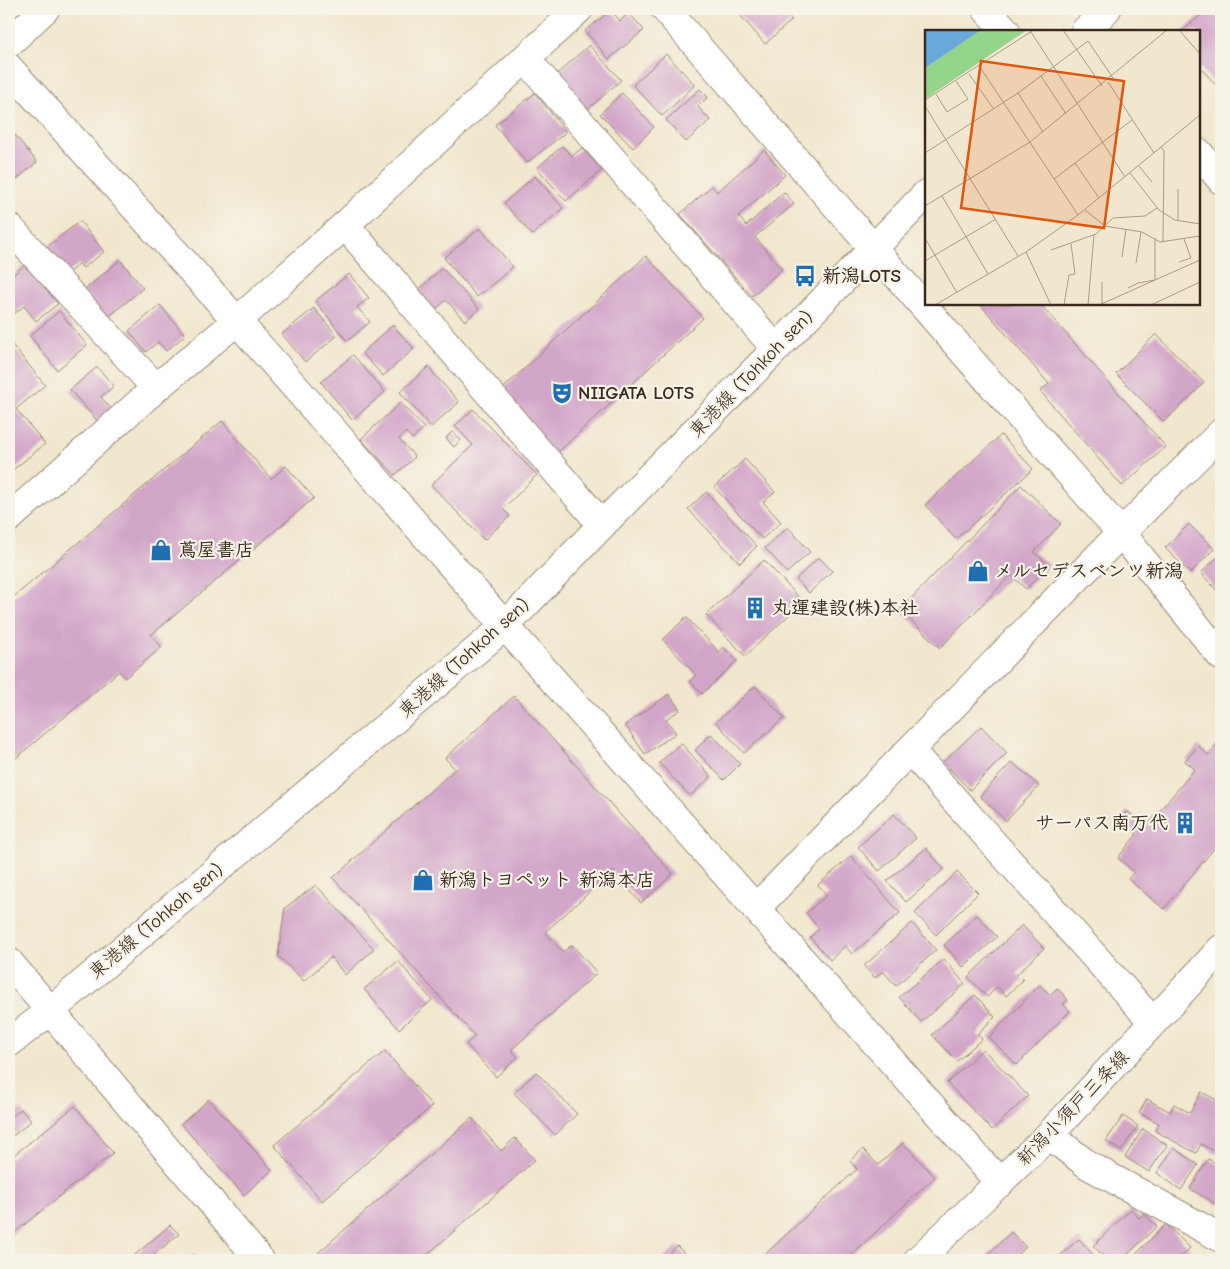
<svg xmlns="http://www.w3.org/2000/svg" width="1230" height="1269" viewBox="0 0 1230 1269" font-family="'Comic Neue','Klee One',sans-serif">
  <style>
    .building { fill: #d2a6c9 }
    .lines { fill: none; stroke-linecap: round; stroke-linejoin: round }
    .minor-casing { stroke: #968876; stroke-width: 30 }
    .major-casing { stroke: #968876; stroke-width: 30 }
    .minor { stroke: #fff; stroke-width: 28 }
    .major { stroke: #fff; stroke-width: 28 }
    .labels { text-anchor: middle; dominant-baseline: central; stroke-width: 4.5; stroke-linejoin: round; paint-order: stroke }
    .poi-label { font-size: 19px; font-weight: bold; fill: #3b2a1e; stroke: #f7f3e8; text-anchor: start }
    .street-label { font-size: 19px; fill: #3b2a1e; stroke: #f7f3e8 }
    .inset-road { fill: none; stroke: #a89b88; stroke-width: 1 }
    .view { fill: #df570d; fill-opacity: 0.15; stroke: #df570d; stroke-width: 2.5 }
    .inset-edge { fill: none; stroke: #3b2a1e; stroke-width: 2.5 }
  </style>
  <rect width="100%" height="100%" fill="#f7f3e8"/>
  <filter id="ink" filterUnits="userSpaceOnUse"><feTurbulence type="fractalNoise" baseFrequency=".02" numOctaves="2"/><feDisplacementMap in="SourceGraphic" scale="10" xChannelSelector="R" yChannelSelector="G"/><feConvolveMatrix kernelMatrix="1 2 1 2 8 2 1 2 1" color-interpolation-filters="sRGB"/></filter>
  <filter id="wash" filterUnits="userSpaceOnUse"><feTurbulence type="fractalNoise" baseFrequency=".0096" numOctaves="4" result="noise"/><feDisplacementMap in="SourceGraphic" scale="20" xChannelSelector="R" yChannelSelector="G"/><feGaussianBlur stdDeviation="1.12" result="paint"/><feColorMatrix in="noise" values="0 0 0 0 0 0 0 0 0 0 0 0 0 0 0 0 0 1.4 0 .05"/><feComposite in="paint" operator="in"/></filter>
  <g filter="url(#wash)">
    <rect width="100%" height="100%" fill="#f1e7ce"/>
    <g id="blocks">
      <g class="building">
        <path d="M735 9H782L792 20 765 44Z"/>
        <path d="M1208 9H1221V91L1199 66V31H1182Z"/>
        <path d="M611 10 620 21 629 13 644 30 609 59 585 31Z"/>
        <path d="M589 45 621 80 587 110 556 75Z"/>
        <path d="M666 54 695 85 662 116 633 85Z"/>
        <path d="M700 89 708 97 698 107 710 120 686 142 666 120Z"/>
        <path d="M535 93 566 132 527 163 495 125Z"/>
        <path d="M622 93 654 127 633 148 600 114Z"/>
        <path d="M11 130 37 162 9 186V132Z"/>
        <path d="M562 146 572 156 582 148 602 170 566 201 537 168Z"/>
        <path d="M764 150 785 175 738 216 746 226 784 192 794 204 755 237 782 269 752 296 680 214 712 186 717 192Z"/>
        <path d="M535 176 563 208 532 235 504 203Z"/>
        <path d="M80 221 104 252 83 268 79 264 68 273 47 247Z"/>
        <path d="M480 228 513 267 477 297 444 258Z"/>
        <path d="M646 256 703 318 555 455 498 393Z"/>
        <path d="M120 260 143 288 106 319 83 291Z"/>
        <path d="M26 264 58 304 36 321 24 306 9 318V278Z"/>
        <path d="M442 268 479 309 465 321 446 300 431 314 414 294Z"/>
        <path d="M349 274 369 298 357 307 370 322 347 341 315 301Z"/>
        <path d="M983 304H1040L1166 447 1122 486 1040 391 1049 384 981 305Z"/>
        <path d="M160 305 185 335 166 351 158 342 146 352 129 331Z"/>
        <path d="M314 308 337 336 305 362 282 334Z"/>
        <path d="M59 311 87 345 57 370 30 336Z"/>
        <path d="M393 325 414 349 383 376 362 353Z"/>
        <path d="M1156 334 1204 383 1164 422 1116 374Z"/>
        <path d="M9 341 45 385 16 409 45 444 9 473Z"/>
        <path d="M353 355 385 392 352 420 321 382Z"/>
        <path d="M97 367 114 386 101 397 112 410 98 422 70 390Z"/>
        <path d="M428 367 459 402 431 427 400 392Z"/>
        <path d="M400 403 424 428 412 439 406 432 399 439 415 457 395 475 361 439Z"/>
        <path d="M473 409 537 475 503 509 510 516 484 540 431 485 473 445 455 426Z"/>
        <path d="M222 421 271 479 286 466 314 498 151 635 162 647 125 678 119 671 9 764V601Z"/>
        <path d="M452 432 461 440 454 447 446 438Z"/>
        <path d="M1001 435 1033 469 956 539 925 505Z"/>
        <path d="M745 459 775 492 763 502 781 522 762 539 714 487Z"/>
        <path d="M1021 485 1061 524 1034 552 1049 565 1026 589 1011 575 940 648 900 610Z"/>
        <path d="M706 492 757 546 740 563 688 509Z"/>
        <path d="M1189 524 1214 549 1190 573 1165 548Z"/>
        <path d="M788 527 810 552 787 573 765 548Z"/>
        <path d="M1221 554V595L1201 573Z"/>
        <path d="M819 557 832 571 809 593 796 579Z"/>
        <path d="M764 560 803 602 745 656 706 615Z"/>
        <path d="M686 617 719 652 723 647 737 661 702 694 690 681 696 675 663 640Z"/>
        <path d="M755 686 784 718 744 753 716 722Z"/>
        <path d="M669 694 680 710 666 719 676 733 645 754 625 725Z"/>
        <path d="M514 696 673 874 641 903 613 871 545 932 563 952 572 945 597 973 511 1050 518 1057 496 1077 466 1044 475 1036 333 878 455 769 445 758Z"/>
        <path d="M981 726 1007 753 970 790 943 762Z"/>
        <path d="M711 734 740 764 724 780 695 750Z"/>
        <path d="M1221 739V840L1164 909 1128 879 1134 872 1118 858 1137 834 1120 820 1127 811 1146 827 1195 769 1185 761 1198 746 1208 755Z"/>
        <path d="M681 743 711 777 690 796 659 763Z"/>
        <path d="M1012 762 1039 786 1006 821 980 796Z"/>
        <path d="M894 814 916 838 879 871 858 847Z"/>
        <path d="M926 848 944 869 906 902 887 881Z"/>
        <path d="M851 856 900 913 852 954 845 946 830 960 810 937 819 929 806 913 827 895 818 885Z"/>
        <path d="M957 872 978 893 936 935 915 913Z"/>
        <path d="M316 885 374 949 345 975 331 957 304 981 278 956 285 908Z"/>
        <path d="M977 915 997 937 963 967 944 945Z"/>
        <path d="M912 923 936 950 896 986 883 971 875 978 864 966Z"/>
        <path d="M1022 925 1044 948 1017 974 1023 980 1006 996 997 987 987 997 968 977Z"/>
        <path d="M944 959 965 984 921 1022 899 997Z"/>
        <path d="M398 961 432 1000 399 1029 364 989Z"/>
        <path d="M1040 985 1050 995 1057 988 1068 1000 1063 1004 1070 1011 1017 1065 989 1037Z"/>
        <path d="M975 995 995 1017 977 1034 982 1039 957 1061 932 1035Z"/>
        <path d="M983 1049 1028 1096 992 1130 947 1083Z"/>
        <path d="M385 1051 432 1106 322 1201 274 1145Z"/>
        <path d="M536 1072 577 1114 555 1135 514 1093Z"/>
        <path d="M1201 1092 1221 1102V1155L1201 1144 1196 1153 1155 1131 1159 1123 1139 1113 1147 1099 1170 1112 1174 1104 1190 1113Z"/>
        <path d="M209 1099 272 1170 244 1195 181 1124Z"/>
        <path d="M75 1106 113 1153 9 1237V1159Z"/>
        <path d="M21 1109 31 1121 9 1139V1119Z"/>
        <path d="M1123 1116 1138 1126 1121 1151 1106 1141Z"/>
        <path d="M472 1118 501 1151 515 1138 535 1160 421 1260H310Z"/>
        <path d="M1143 1129 1167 1145 1149 1172 1125 1157Z"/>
        <path d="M903 1143 935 1177 846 1260H759L857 1169 850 1161 863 1149 878 1165Z"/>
        <path d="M1174 1148 1198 1165 1181 1190 1157 1173Z"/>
        <path d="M1208 1159 1221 1166V1200L1218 1205 1190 1189Z"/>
        <path d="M1131 1209 1139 1218 1144 1214 1157 1226 1122 1260H1108L1093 1246Z"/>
        <path d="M1166 1224 1190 1248 1182 1256 1186 1260H1132L1131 1259Z"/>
        <path d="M170 1225 179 1234 148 1260H129Z"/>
        <path d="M1011 1232 1026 1247 1016 1257 1019 1260H982Z"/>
        <path d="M1079 1239 1098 1260H1055Z"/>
        <path d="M677 1246 691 1260H662Z"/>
        <path d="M193 1254 199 1260H185Z"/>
      </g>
    </g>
  </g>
  <g filter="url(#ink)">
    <use href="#blocks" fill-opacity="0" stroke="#968876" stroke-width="1"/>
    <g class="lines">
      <g class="minor-casing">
        <g id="minor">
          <path d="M665 9 1121 533 1221 656"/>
          <path d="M986 9 1006 31"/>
          <path d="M1085 31 1107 9"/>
          <path d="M9 43 45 9"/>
          <path d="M525 58 776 349"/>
          <path d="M9 68 237 321 505 626 1000 1183"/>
          <path d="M1199 153 1221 180"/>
          <path d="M345 225 602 525"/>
          <path d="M9 227 156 388"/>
          <path d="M9 518 156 388 237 321 345 225 579 9"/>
          <path d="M910 750 1153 1022"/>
          <path d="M756 908 1121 533 1221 433"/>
          <path d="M9 962 260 1260"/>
          <path d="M9 1043 50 1011 505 626 602 525 776 349 926 194"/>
          <path d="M1049 1135 1088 1165 1221 1238"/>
        </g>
      </g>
      <g class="major-casing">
        <path id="major" d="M918 1260 1049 1135 1221 949"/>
      </g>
      <use href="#minor" class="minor"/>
      <use href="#major" class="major"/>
    </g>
  </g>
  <defs>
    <g id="bus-bare" transform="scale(1.725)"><path d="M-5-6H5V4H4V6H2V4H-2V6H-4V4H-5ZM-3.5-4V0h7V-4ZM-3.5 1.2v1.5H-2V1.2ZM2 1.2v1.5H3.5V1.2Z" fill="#1f6fb2" stroke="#f7f3e8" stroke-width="2.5" paint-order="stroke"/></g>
    <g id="theatre-bare" transform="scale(1.725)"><path d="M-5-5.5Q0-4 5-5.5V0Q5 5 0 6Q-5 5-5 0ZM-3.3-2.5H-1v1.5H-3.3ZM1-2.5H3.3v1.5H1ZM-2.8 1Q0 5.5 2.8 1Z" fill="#1f6fb2" stroke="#f7f3e8" stroke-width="2.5" paint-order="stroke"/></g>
    <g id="shop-bare" transform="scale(1.725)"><path d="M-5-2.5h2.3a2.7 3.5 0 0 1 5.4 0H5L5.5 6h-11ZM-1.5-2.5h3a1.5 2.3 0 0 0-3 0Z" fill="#1f6fb2" stroke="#f7f3e8" stroke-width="2.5" paint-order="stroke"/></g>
    <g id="building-bare" transform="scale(1.725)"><path d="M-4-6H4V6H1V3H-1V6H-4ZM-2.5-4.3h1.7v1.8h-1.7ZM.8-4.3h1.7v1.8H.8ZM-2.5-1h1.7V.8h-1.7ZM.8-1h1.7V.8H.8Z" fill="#1f6fb2" stroke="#f7f3e8" stroke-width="2.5" paint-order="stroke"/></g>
  </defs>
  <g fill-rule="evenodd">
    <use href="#bus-bare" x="805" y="276"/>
    <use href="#theatre-bare" x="562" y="393"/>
    <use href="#shop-bare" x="161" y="550"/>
    <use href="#shop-bare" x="978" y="571"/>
    <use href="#building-bare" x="755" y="608"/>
    <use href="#building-bare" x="1185" y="823"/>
    <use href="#shop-bare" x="423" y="880"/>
  </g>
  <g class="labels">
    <g class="poi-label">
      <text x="822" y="276">新潟LOTS</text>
      <text x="578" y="393">NIIGATA LOTS</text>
      <text x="178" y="550">蔦屋書店</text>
      <text x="994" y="571">メルセデスベンツ新潟</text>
      <text x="772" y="608">丸運建設(株)本社</text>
      <text x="1168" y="823" text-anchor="end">サーパス南万代</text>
      <text x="439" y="880">新潟トヨペット 新潟本店</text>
    </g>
    <g class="street-label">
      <text transform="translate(751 374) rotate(-46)">東港線 (Tohkoh sen)</text>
      <text transform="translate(464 658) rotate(-42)">東港線 (Tohkoh sen)</text>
      <text transform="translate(156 921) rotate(-40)">東港線 (Tohkoh sen)</text>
      <text transform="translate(1073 1108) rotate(-46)">新潟小須戸三条線</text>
    </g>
  </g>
  <g transform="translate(925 30)">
    <rect width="275" height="275" fill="#f1e7ce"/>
    <path d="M56 0H102L0 69V38Z" fill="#94d48b"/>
    <path d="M0 0H56L0 38Z" fill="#68a8db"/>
    <path class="inset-road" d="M138 0 177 56M254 0 275 24M106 2 200 147M55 37 153 185M44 44 68 78M116 46 141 84M183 52 229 123M93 63 118 102M11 64 22 82 43 69 31 51M0 70 107 1M0 76 93 226M236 117 239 121 238 212M0 123 93 63 163 11 188 48M150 133 174 168M214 136 227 152M205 143 234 180 250 190 275 194M129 149 207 90M17 166 63 244M0 176 105 112 242 0M160 180 180 196 217 202 235 212 275 206M253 190V159M0 208 32 263M126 220 171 204 188 188 220 186 232 178M101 222 126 275M197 227 201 199M0 231 71 189M254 232 266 228 259 209M211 233 216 202M203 258 213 253 230 250V208M177 273V252M10 275 101 222 153 185 275 85M139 275 144 245 150 244 146 214M163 275 169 205M174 275 275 230M226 275 275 252"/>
    <path class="view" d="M56 31 199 51 179 198 36 178Z"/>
    <rect width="275" height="275" class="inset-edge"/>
  </g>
  <rect width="1230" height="1269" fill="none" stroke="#f7f3e8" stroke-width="30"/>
</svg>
